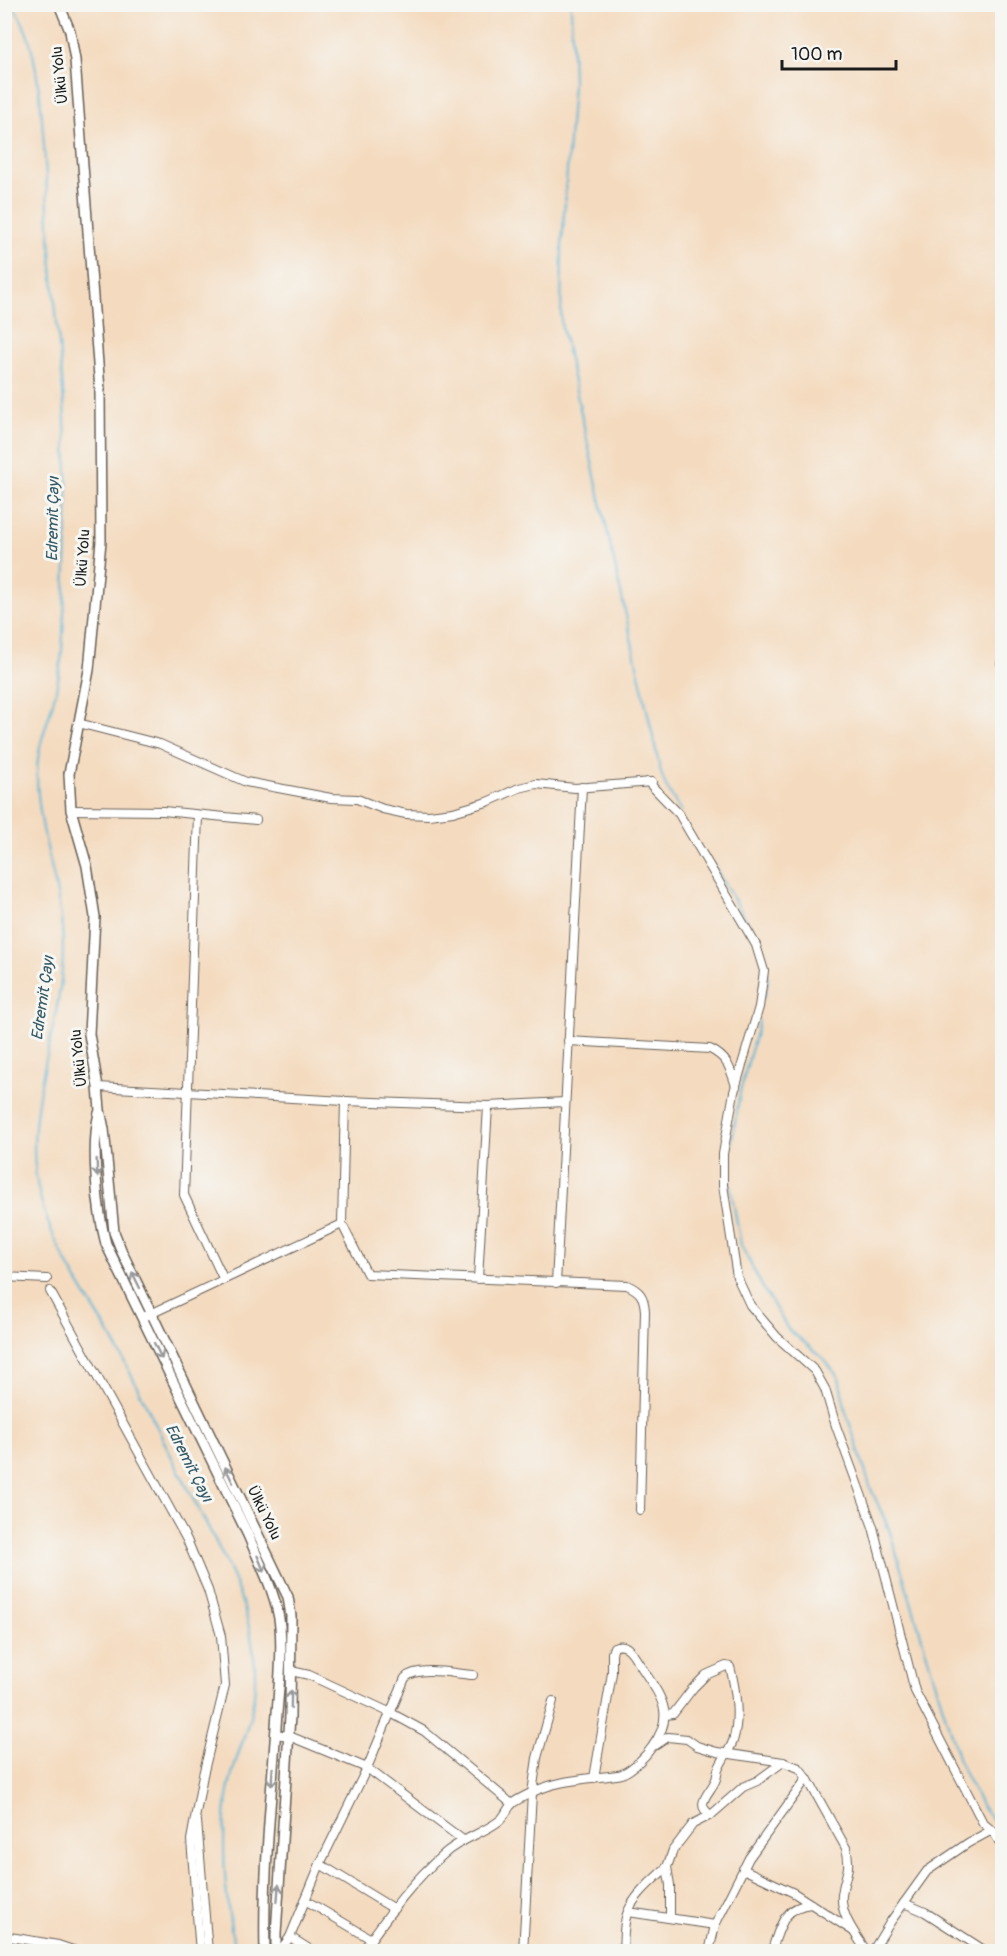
<svg xmlns="http://www.w3.org/2000/svg" width="1007" height="1956" viewBox="0 0 1007 1956" font-family="Pangolin,sans-serif">
  <style>
    .lines { fill: none; stroke-linecap: round; stroke-linejoin: round }
    .stream { stroke: #57b3d5; stroke-width: 2 }
    .minor-casing { stroke: #685f55; stroke-width: 10 }
    .major-casing { stroke: #685f55; stroke-width: 12 }
    .minor { stroke: #fff; stroke-width: 8 }
    .major { stroke: #fff; stroke-width: 9 }
    .oneway { stroke: #999 }
    .labels { text-anchor: middle; dominant-baseline: central; stroke-width: 6; stroke-linejoin: round; paint-order: stroke }
    .street-label { font-size: 15px; fill: #1c1c1c; stroke: #f6f6f2 }
    .water-label { font-size: 16px; font-style: italic; fill: #345866; stroke: #f6f6f2 }
  </style>
  <rect width="100%" height="100%" fill="#f6f6f2"/>
  <filter id="ink" filterUnits="userSpaceOnUse"><feTurbulence type="fractalNoise" baseFrequency=".0167" numOctaves="2"/><feDisplacementMap in="SourceGraphic" scale="12" xChannelSelector="R" yChannelSelector="G"/><feConvolveMatrix kernelMatrix="1 2 1 2 8 2 1 2 1" color-interpolation-filters="sRGB"/></filter>
  <filter id="wash" filterUnits="userSpaceOnUse"><feTurbulence type="fractalNoise" baseFrequency=".008" numOctaves="4" result="noise"/><feDisplacementMap in="SourceGraphic" scale="24" xChannelSelector="R" yChannelSelector="G"/><feGaussianBlur stdDeviation="1.35" result="paint"/><feColorMatrix in="noise" values="0 0 0 0 0 0 0 0 0 0 0 0 0 0 0 0 0 1.4 0 .05"/><feComposite in="paint" operator="in"/></filter>
  <g filter="url(#wash)">
    <rect width="100%" height="100%" fill="#f4dbc0"/>
    <g class="lines">
      <g class="stream">
        <path d="M12 4C32 33 35 63 40 97 45 148 47 199 51 251 55 315 64 378 66 443 69 507 66 571 63 636 62 658 59 680 53 702 46 728 36 750 37 777 38 836 63 890 63 948 63 1022 28 1093 35 1168 41 1230 77 1281 109 1333 136 1381 158 1431 183 1479 206 1525 234 1569 247 1619 256 1653 259 1690 248 1724 241 1749 230 1772 227 1798 220 1848 226 1902 235 1952"/>
        <path d="M571 4 573 83 562 244 561 323 661 773 666 786 681 812"/>
        <path d="M712 863 761 945 768 980 764 998"/>
        <path d="M759 1021 740 1092 729 1157 730 1185 741 1245 763 1288 788 1329 823 1358 839 1378 846 1412 871 1489 889 1529 960 1764 982 1807 995 1823 1002 1829"/>
      </g>
    </g>
  </g>
  <g filter="url(#ink)">
    <g class="lines">
      <g class="minor-casing">
        <g id="minor">
          <path d="M1001 663 1002 664"/>
          <path d="M78 723 160 744 246 782 331 798 357 799 383 809 406 814 429 815 453 812 487 802 519 788 536 784 575 788 652 782"/>
          <path d="M648 782 679 814 756 945 764 971 759 1007 734 1092 723 1154V1185L737 1277 750 1305 777 1337 815 1371 825 1389 836 1426 873 1527 915 1691 983 1823 1002 1839"/>
          <path d="M71 810 163 811 256 820"/>
          <path d="M198 815 184 1195 223 1278"/>
          <path d="M568 1041 710 1049C728 1058 730 1068 736 1086"/>
          <path d="M98 1087 345 1101 488 1106 565 1102"/>
          <path d="M345 1101 342 1224 367 1274 627 1285C640 1291 644 1296 645 1311L640 1510"/>
          <path d="M4 1277 47 1279"/>
          <path d="M478 1279 488 1106"/>
          <path d="M556 1283 582 787"/>
          <path d="M50 1291 187 1540 208 1590 221 1636 225 1685 203 1775 191 1840 200 1952"/>
          <path d="M142 1318 342 1224"/>
          <path d="M291 1671 309 1675 391 1713 424 1731 512 1804"/>
          <path d="M666 1715 673 1714 693 1688 706 1675 726 1666 730 1667C736 1689 740 1719 733 1741 729 1752 722 1760 718 1770 717 1773 717 1777 716 1779 713 1788 704 1795 703 1804 703 1810 707 1812 711 1815"/>
          <path d="M275 1734 289 1736 367 1768 463 1840"/>
          <path d="M656 1745 668 1737 687 1739 697 1746 717 1752 783 1762 799 1768 807 1778 846 1848C852 1871 844 1875 842 1895 840 1916 857 1936 867 1952"/>
          <path d="M197 1821 208 1952"/>
          <path d="M320 1864 394 1909"/>
          <path d="M743 1869 794 1893 853 1931"/>
          <path d="M305 1900 371 1939"/>
          <path d="M904 1903 925 1912 987 1952"/>
          <path d="M628 1912 715 1925"/>
          <path d="M670 1917V1885L667 1867 673 1850 693 1824 711 1815 743 1787 757 1781 783 1762"/>
          <path d="M4 1936 58 1945 79 1952"/>
          <path d="M290 1937 314 1952"/>
          <path d="M279 1952 290 1937 320 1864 367 1768 405 1678C418 1665 455 1674 473 1675"/>
          <path d="M362 1952C387 1917 411 1882 444 1854 460 1839 482 1834 499 1821 505 1817 507 1808 513 1803 518 1799 527 1795 533 1792 554 1782 577 1780 599 1777 606 1776 615 1776 622 1774 633 1769 646 1756 652 1747 677 1713 660 1696 640 1665 633 1655 628 1641 614 1647L612 1653V1673L594 1778"/>
          <path d="M523 1952 532 1793 537 1758 553 1701"/>
          <path d="M623 1952C624 1939 623 1925 627 1914 634 1895 653 1880 667 1867"/>
          <path d="M709 1952 715 1925 749 1858 807 1778"/>
          <path d="M771 1952C780 1928 782 1907 811 1904"/>
          <path d="M872 1952 891 1921 927 1871 968 1843 992 1830 1002 1846"/>
        </g>
      </g>
      <g class="major-casing">
        <g id="major">
          <path d="M59 4 70 31 75 60 100 390 101 541 89 670 69 774 71 810 87 866 95 917 89 1034 98 1087 100 1110 104 1129 114 1232 122 1252 288 1597 291 1616 290 1716 276 1934V1952"/>
          <path d="M99 1113C91 1147 97 1210 106 1244L248 1535C260 1564 277 1595 280 1626 283 1659 278 1694 276 1727 271 1801 263 1877 265 1952"/>
        </g>
      </g>
      <use href="#minor" class="minor"/>
      <use href="#major" class="major"/>
    </g>
    <defs><path id="oneway-shaft" d="M-6 0H5M1.5-3L5.5 0L1.5 3" fill="none" stroke-width="1.6" stroke-linecap="round" stroke-linejoin="round" transform="scale(1.5)"/></defs>
    <g class="oneway">
      <use href="#oneway-shaft" transform="translate(97 1168) rotate(88)"/>
      <use href="#oneway-shaft" transform="translate(136 1280) rotate(-116)"/>
      <use href="#oneway-shaft" transform="translate(158 1351) rotate(64)"/>
      <use href="#oneway-shaft" transform="translate(229 1475) rotate(-116)"/>
      <use href="#oneway-shaft" transform="translate(261 1564) rotate(67)"/>
      <use href="#oneway-shaft" transform="translate(291 1699) rotate(-89)"/>
      <use href="#oneway-shaft" transform="translate(272 1777) rotate(94)"/>
      <use href="#oneway-shaft" transform="translate(278 1893) rotate(-86)"/>
    </g>
  </g>
  <g class="labels">
    <g class="street-label">
      <text transform="translate(60 75) rotate(-96)">Ülkü Yolu</text>
      <text transform="translate(83 558) rotate(-86)">Ülkü Yolu</text>
      <text transform="translate(79 1058) rotate(-96)">Ülkü Yolu</text>
      <text transform="translate(264 1513) rotate(64)">Ülkü Yolu</text>
    </g>
    <g class="water-label">
      <text transform="translate(53 519) rotate(-89)">Edremit Çayı</text>
      <text transform="translate(43 998) rotate(-82)">Edremit Çayı</text>
      <text transform="translate(189 1463) rotate(63)">Edremit Çayı</text>
    </g>
  </g>
  <rect width="1007" height="1956" fill="none" stroke="#f6f6f2" stroke-width="24"/>
  <path d="M782 60v9h114v-9" fill="none" stroke="#1c1c1c" stroke-width="3"/>
  <text x="791" y="60" font-size="18" fill="#1c1c1c" stroke="#f6f6f2" stroke-width="4.5" paint-order="stroke">100 m</text>
</svg>
